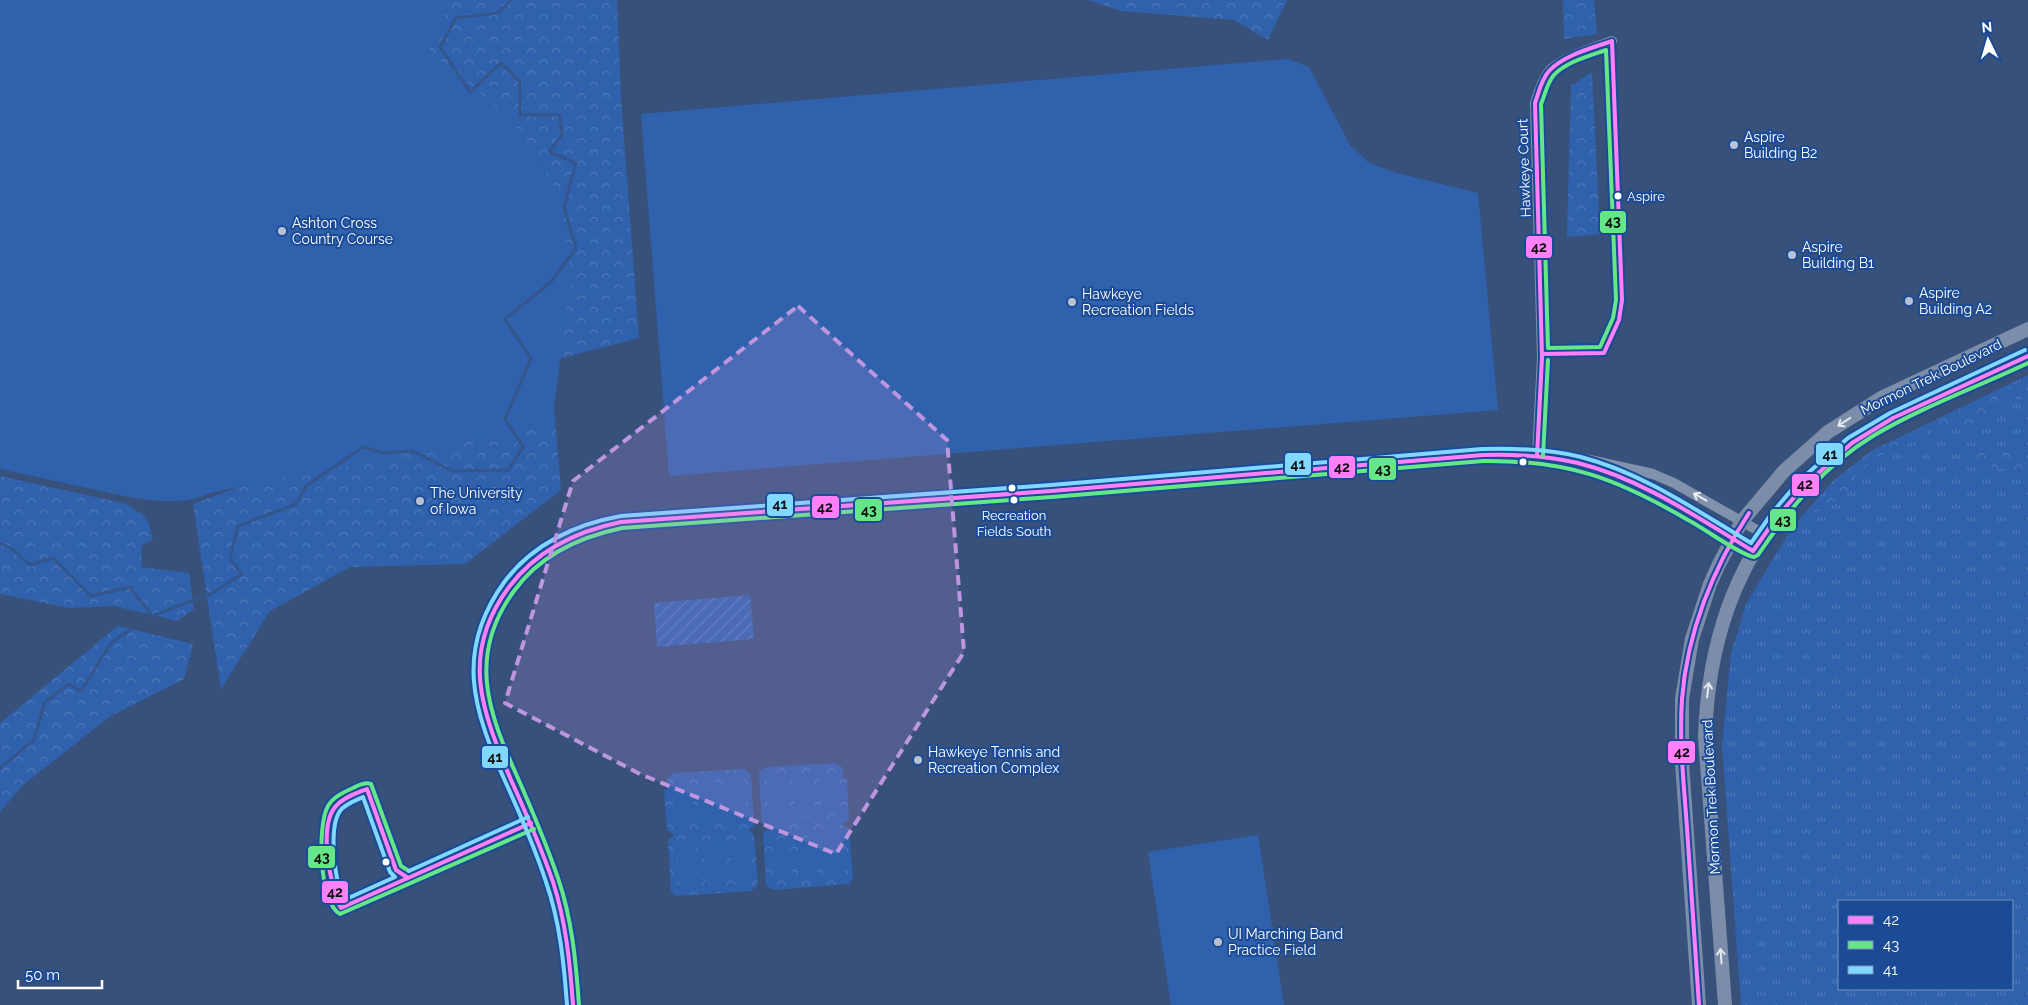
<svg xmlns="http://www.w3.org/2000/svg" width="2028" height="1005" viewBox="0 0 2028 1005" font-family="Raleway,sans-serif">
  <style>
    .grass { fill: url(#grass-tufts); fill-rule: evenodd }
    .forest { fill: url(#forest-crowns) }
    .garden { fill: url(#garden-furrows) }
    .pitch { fill: #3061ac }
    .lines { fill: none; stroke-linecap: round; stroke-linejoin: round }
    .stream { stroke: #34568c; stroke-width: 3 }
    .minor { stroke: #8192ad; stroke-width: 10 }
    .secondary { stroke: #7c8da9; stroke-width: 14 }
    .bus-1-casing { stroke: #1b4b96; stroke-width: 8 }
    .bus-2-casing { stroke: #1b4b96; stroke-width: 8 }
    .bus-3-casing { stroke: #1b4b96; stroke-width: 8 }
    .bus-1 { stroke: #ff80f8; stroke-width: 4 }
    .bus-2 { stroke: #66e787; stroke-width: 4 }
    .bus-3 { stroke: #80d8ff; stroke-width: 4 }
    .oneway { stroke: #e5e8ee }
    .oneway2 { stroke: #eceff3 }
    .marked { fill: #bd96df; fill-opacity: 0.2; stroke: #bd96df; stroke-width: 4; stroke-dasharray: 10 6; stroke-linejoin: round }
    .poi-dot { fill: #b9c2d0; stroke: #1b4b96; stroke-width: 2 }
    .bus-dot { fill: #fff; stroke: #1b4b96; stroke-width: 2 }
    .labels { text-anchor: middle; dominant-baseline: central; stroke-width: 4; stroke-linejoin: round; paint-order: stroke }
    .bus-label { font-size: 13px; fill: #fff; stroke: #1b4b96; text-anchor: start }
    .poi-label { font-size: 14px; fill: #fff; stroke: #1b4b96; text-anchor: start }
    .street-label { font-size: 14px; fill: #fff; stroke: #1b4b96 }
    .line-badge { stroke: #1b4b96; stroke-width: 2 }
    .pale-badge-label { font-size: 14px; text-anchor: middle; font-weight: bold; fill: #111 }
  </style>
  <defs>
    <pattern id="grass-tufts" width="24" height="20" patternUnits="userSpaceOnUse" patternTransform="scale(1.25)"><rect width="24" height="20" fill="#3061ac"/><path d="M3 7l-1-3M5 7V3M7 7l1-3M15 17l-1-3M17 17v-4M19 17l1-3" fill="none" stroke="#4f79b8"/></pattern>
    <pattern id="forest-crowns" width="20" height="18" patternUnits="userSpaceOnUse" patternTransform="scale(1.25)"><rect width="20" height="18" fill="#3061ac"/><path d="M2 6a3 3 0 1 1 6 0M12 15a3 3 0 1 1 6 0" fill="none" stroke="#4f79b8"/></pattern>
    <pattern id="garden-furrows" width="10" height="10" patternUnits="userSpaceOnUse" patternTransform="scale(1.25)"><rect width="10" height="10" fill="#3061ac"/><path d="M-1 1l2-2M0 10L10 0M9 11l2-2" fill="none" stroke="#4f79b8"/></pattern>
  </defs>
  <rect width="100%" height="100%" fill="#37517a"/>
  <path class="grass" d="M2028 375V1005H1741L1722 745 1731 654 1746 604 1791 529 1833 481 1871 451ZM1839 901H2012V989H1839Z"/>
  <g class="forest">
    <path d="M310 0H617L621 99 639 338 550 361 561 490 465 564 350 567 270 611 221 689 193 504 337 451Z"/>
    <path d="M1088 0H1287L1268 40 1234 20 1121 11Z"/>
    <path d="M1563 0H1594L1597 34 1564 39Z"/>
    <path d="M1592 72 1600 234 1567 237 1571 86Z"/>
    <path d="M2028 378V399H2016L1985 421 1933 430 1898 450 1877 457 1855 477 1845 496 1811 515 1837 480 1878 449Z"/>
    <path d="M1978 447 2006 449 2028 447V475L1972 461Z"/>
    <path d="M0 476 127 504 147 518 153 539 141 546 142 567 189 573 194 609 177 621 114 606 69 608 0 594Z"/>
    <path d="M118 626 193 644 184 679 109 717 22 786 0 812V723Z"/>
    <path d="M836 763 843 768V778H847L849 819 842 824 849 829 853 879 849 884 773 890 766 885 763 834 767 828 762 824 759 773 765 767Z"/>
    <path d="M744 769 751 774 754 825 749 830 754 835 758 885 751 891 676 896 671 891 668 840 675 835 667 830 664 790H668L667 779 673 773Z"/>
  </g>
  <path class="garden" d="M750 595 754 639 657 647 654 603Z"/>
  <g class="pitch">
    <path d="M0 0H451L429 51 510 118 556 189 571 273 552 425 210 493C176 511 120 495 83 487 55 481 28 475 0 469Z"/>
    <path d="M1288 59 1309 67 1350 145 1368 162 1393 172 1478 193 1498 410 669 476 641 114Z"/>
    <path d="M838 774 841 813 822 814 820 775Z"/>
    <path d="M811 775 814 815 795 816 793 776Z"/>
    <path d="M786 777 788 817 770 818 767 779Z"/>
    <path d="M744 780 747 820 728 821 726 782Z"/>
    <path d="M719 782 721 822 703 823 700 783Z"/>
    <path d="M692 784 694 823 676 824 674 785Z"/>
    <path d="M842 835 844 875 826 876 823 836Z"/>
    <path d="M1258 835 1284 1005H1171L1148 852Z"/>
    <path d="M816 837 818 876 800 877 797 838Z"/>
    <path d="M790 839 792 878 774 879 772 840Z"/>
    <path d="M749 841 751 881 733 882 730 842Z"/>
    <path d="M722 842 725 882 706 883 704 843Z"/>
    <path d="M695 845 698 884 680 885 677 846Z"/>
  </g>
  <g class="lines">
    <g class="stream">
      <path d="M0 543 11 548 30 565 53 558 91 596 130 587 152 616 210 594 242 574 230 559 238 526 296 504 306 486 363 447 385 453 413 451 452 471 508 470 523 447 505 419 531 359 505 319 551 282 576 248 564 207 576 163 549 152 562 135 560 115H520V82L501 63 470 92 440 47 456 18 498 13 511 0"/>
      <path d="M0 768 34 740 45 702 69 684 81 691 111 643 131 629"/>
    </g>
    <g class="minor">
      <path d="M1537 456 1542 357 1535 103C1539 92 1542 79 1550 70 1564 57 1594 48 1612 41"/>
      <path d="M1582 465C1637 478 1703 522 1753 551"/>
      <path d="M573 1005C570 964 566 921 553 882 542 850 529 819 515 788 505 764 492 740 485 714 472 667 483 617 514 580 541 547 579 529 621 522L1051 491 1483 455H1551L1590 460 1653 474 1674 483 1764 534"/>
    </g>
    <g class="secondary">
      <path d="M1699 1005 1682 762V699L1692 639 1710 584 1719 564 1742 521 1784 471 1828 432 1883 397 2028 329"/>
      <path d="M1725 1005 1705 737C1708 645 1733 567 1793 497 1816 471 1841 448 1871 431 1920 402 1976 380 2028 356"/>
    </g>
    <g class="bus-1-casing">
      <g id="bus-1">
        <path d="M1537 456 1542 357 1535 103C1539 92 1541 80 1549 71 1564 55 1592 48 1612 41L1622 300 1619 320 1604 353 1542 354"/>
        <path d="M408 878 396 870 367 789C357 793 344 797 336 806 318 825 330 887 341 908L531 823"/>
        <path d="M573 1005C570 963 566 922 553 882 541 847 526 813 511 780 482 711 459 654 509 587 537 550 577 531 621 522L1051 491 1483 455C1515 454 1547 456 1578 463 1642 479 1698 518 1753 551L1777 517 1805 485 1852 443 1893 418 2028 356"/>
        <path d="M1699 1005C1695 946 1691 887 1687 828 1684 785 1679 742 1682 699 1687 633 1713 568 1749 513"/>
      </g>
    </g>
    <g class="bus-2-casing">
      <g id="bus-2">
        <path d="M1606 50 1616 300 1613 318 1600 347 1548 348 1541 104C1545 95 1547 83 1554 75 1566 62 1589 56 1606 50Z"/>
        <path d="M1543 456 1548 360"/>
        <path d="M409 871 401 866 371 784C365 782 359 785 353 788 344 792 333 797 328 806 317 825 319 903 340 914L534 829"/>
        <path d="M579 1005C576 962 572 919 558 878 546 843 532 810 517 776 488 712 467 655 514 591 540 555 579 537 622 528L1052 497 1483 461C1568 460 1616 478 1688 520 1702 527 1742 556 1754 557L1758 555C1789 509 1825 465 1873 436 1922 407 1977 387 2028 363"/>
      </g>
    </g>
    <g class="bus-3-casing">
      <g id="bus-3">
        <path d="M363 797 390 872 395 877 344 900C335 883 328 828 340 811 345 804 355 801 363 797Z"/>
        <path d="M409 871 528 817"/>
        <path d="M567 1005C564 964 560 922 546 882 535 848 520 814 505 781 473 709 454 651 505 581 533 544 576 524 621 516L1051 485 1482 449C1516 448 1549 449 1581 457 1643 473 1697 511 1751 543L1772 513 1800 480 1848 438 1890 413 2025 350"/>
      </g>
    </g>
    <use href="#bus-1" class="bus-1"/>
    <use href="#bus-2" class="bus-2"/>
    <use href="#bus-3" class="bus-3"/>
  </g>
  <defs><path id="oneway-shaft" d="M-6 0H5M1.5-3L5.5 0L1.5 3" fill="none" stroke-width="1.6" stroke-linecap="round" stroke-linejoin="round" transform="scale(1.25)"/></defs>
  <g class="oneway">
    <use href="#oneway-shaft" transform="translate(1844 422) rotate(146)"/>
    <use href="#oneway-shaft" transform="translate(1708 690) rotate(-83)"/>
    <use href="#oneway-shaft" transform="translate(1721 956) rotate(-94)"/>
  </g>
  <use class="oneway2" href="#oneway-shaft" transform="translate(1700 497) rotate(-151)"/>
  <path class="marked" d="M798 306 947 440 964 652 836 854 640 774 505 703 573 481Z"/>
  <g class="poi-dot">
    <circle cx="1734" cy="145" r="5"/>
    <circle cx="282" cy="231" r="5"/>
    <circle cx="1792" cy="255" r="5"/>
    <circle cx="1909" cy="301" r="5"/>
    <circle cx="1072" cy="302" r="5"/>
    <circle cx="420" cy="501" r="5"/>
    <circle cx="918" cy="760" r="5"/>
    <circle cx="1218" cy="942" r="5"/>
  </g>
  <g class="bus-dot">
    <circle cx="1618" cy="196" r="4.5"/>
    <circle cx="1523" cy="462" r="4.5"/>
    <circle cx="1012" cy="488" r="4.5"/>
    <circle cx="1014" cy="500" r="4.5"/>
    <circle cx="386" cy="862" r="4.5"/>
  </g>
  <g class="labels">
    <g class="bus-label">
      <text x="1627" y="196">Aspire</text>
      <text x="1014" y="515" text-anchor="middle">Recreation<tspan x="1014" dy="16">Fields South</tspan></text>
    </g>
    <g class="poi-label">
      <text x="1744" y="137">Aspire<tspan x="1744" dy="16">Building B2</tspan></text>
      <text x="292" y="223">Ashton Cross<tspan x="292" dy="16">Country Course</tspan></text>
      <text x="1802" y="247">Aspire<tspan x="1802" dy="16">Building B1</tspan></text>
      <text x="1919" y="293">Aspire<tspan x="1919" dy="16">Building A2</tspan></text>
      <text x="1082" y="294">Hawkeye<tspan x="1082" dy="16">Recreation Fields</tspan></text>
      <text x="430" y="493">The University<tspan x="430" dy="16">of Iowa</tspan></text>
      <text x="928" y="752">Hawkeye Tennis and<tspan x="928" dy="16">Recreation Complex</tspan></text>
      <text x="1228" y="934">UI Marching Band<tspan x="1228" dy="16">Practice Field</tspan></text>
    </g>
    <g class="street-label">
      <text transform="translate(1524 168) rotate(-92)">Hawkeye Court</text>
      <text transform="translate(1931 377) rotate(-26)">Mormon Trek Boulevard</text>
      <text transform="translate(1711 797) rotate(-93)">Mormon Trek Boulevard</text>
    </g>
  </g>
  <g class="line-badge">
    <rect x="1599" y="210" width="28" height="24" rx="5" fill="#66e787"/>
    <rect x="1525" y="235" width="28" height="24" rx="5" fill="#ff80f8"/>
    <rect x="1815" y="442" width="29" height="24" rx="5" fill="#80d8ff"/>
    <rect x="1284" y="452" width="28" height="24" rx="5" fill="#80d8ff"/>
    <rect x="1328" y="455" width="28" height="24" rx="5" fill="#ff80f8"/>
    <rect x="1368" y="457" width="29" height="24" rx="5" fill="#66e787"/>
    <rect x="1791" y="473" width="29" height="24" rx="5" fill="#ff80f8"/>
    <rect x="766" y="493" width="28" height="24" rx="5" fill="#80d8ff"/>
    <rect x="811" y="495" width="29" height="24" rx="5" fill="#ff80f8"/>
    <rect x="854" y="498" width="29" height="24" rx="5" fill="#66e787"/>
    <rect x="1769" y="508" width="28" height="24" rx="5" fill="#66e787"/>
    <rect x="1667" y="740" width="29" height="24" rx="5" fill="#ff80f8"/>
    <rect x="481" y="745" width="28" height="24" rx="5" fill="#80d8ff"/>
    <rect x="307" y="845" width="29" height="24" rx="5" fill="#66e787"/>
    <rect x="321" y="880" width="28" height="24" rx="5" fill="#ff80f8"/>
  </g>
  <g class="pale-badge-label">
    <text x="1613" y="226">43</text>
    <text x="1539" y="252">42</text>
    <text x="1830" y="459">41</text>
    <text x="1298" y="469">41</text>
    <text x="1342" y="472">42</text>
    <text x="1383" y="474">43</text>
    <text x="1805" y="489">42</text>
    <text x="780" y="509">41</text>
    <text x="825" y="512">42</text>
    <text x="869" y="515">43</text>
    <text x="1783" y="525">43</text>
    <text x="1682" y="757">42</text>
    <text x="495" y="762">41</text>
    <text x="322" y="862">43</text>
    <text x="335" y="897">42</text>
  </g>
  <rect x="1838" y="900" width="175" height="90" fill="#1b4b96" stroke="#7693c0"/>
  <rect x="1848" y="916" width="25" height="8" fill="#ff80f8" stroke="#7693c0"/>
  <text x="1883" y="925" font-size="15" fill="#ffffff">42</text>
  <rect x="1848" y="941" width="25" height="8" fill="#66e787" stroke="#7693c0"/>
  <text x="1883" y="950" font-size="15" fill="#ffffff">43</text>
  <rect x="1848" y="966" width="25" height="8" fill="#80d8ff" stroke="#7693c0"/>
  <text x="1883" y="975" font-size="15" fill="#ffffff">41</text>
  <g transform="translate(1988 40) rotate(355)" stroke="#1b4b96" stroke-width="4" paint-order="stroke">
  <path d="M0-4L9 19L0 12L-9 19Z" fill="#ffffff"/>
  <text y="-8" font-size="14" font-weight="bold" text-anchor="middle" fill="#ffffff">N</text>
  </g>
  <path d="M18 980v8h84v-8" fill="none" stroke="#ffffff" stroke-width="2.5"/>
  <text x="25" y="980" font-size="15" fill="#ffffff" stroke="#1b4b96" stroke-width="4" paint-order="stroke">50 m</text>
</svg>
